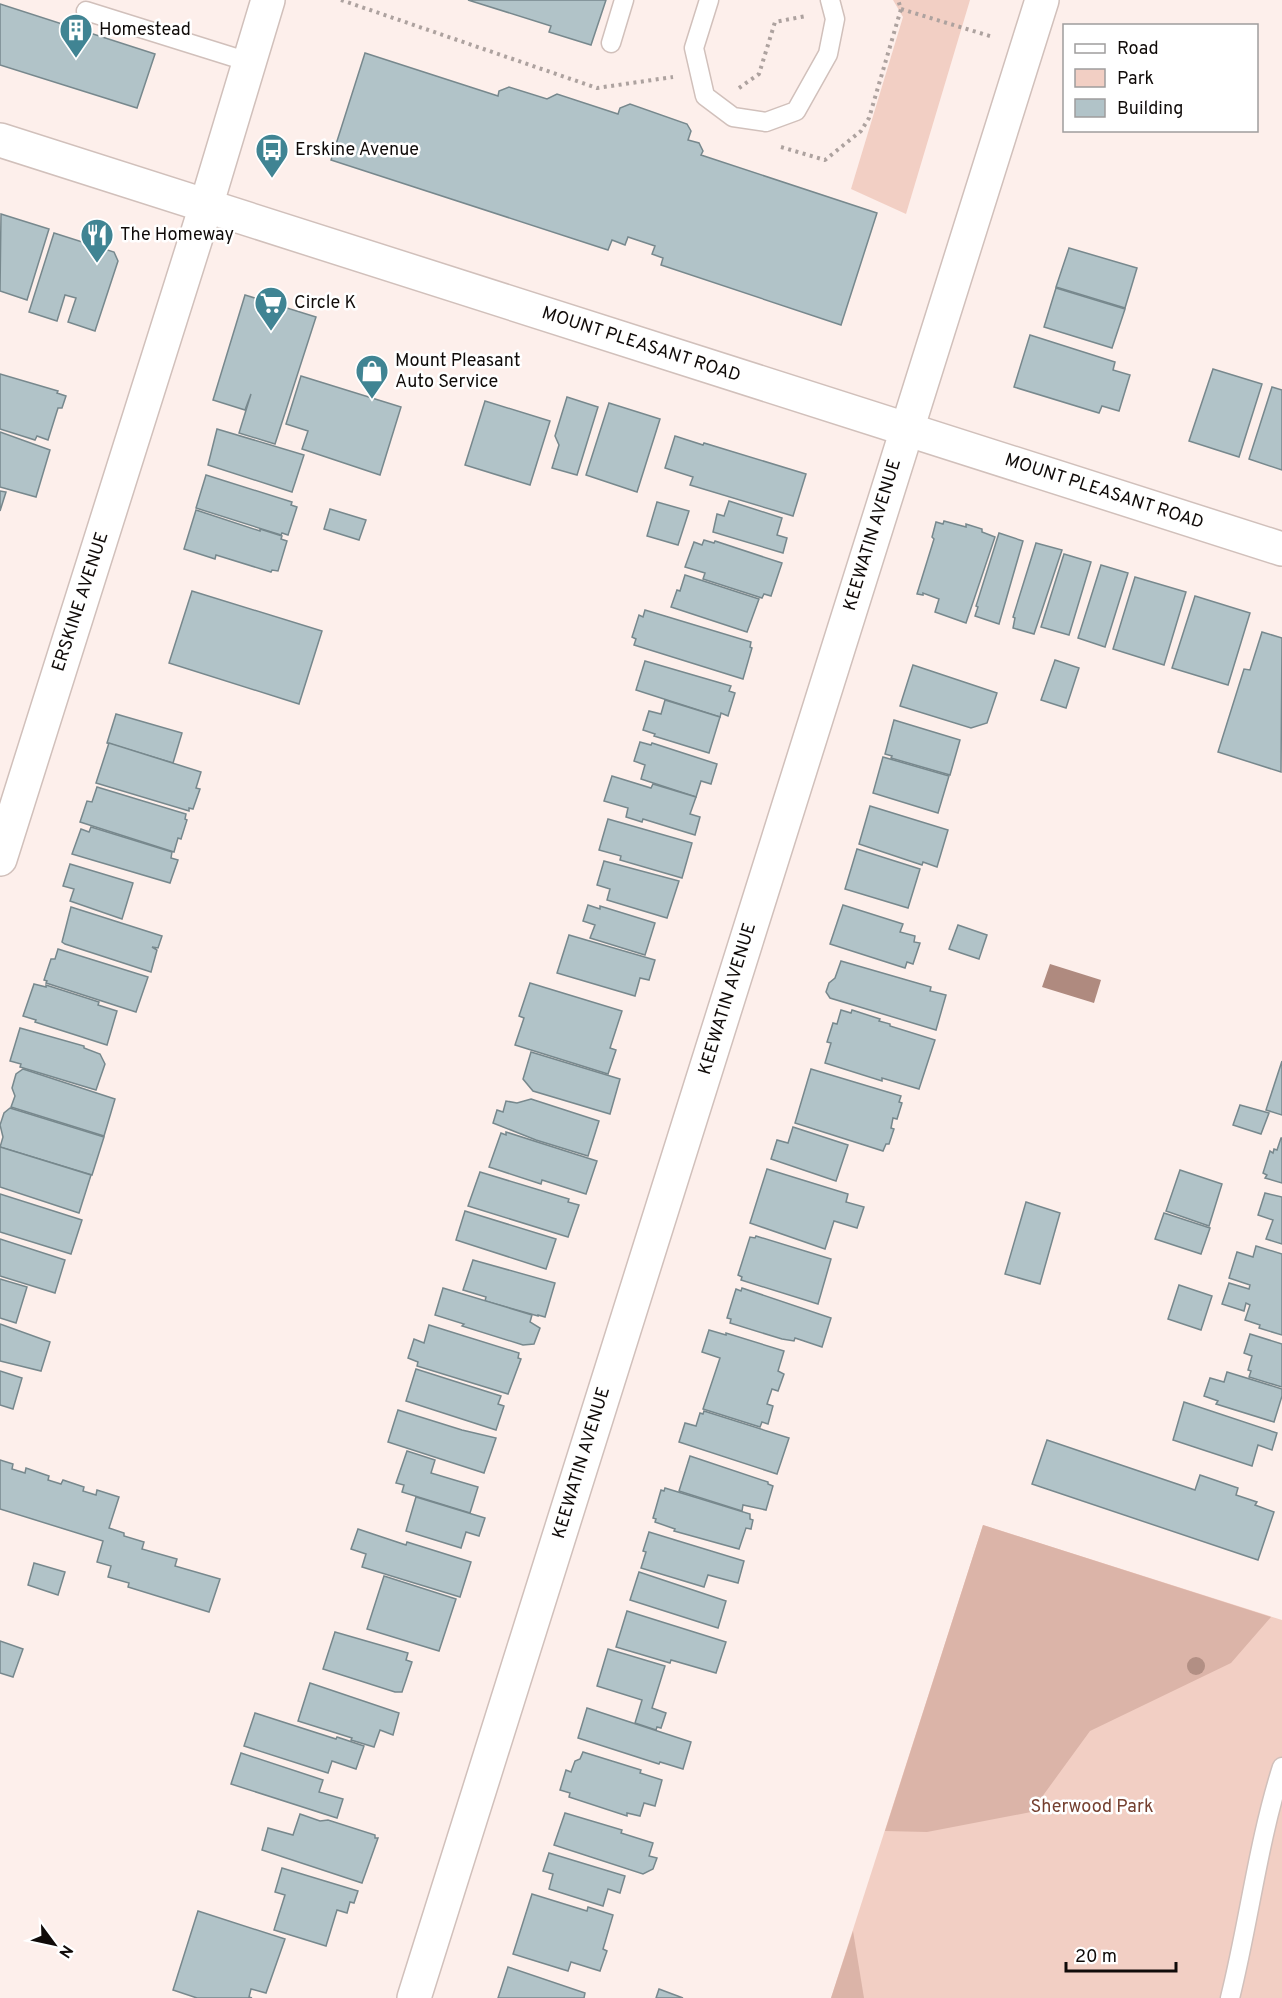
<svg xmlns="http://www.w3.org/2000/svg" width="1282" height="1998" viewBox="0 0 1282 1998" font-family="Overpass,sans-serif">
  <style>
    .green { fill: #f2cfc4 }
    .forest { fill: #dbb4a8 }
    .water { fill: #af8a7f }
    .building { fill: #b1c3c8; stroke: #77888d; stroke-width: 1.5 }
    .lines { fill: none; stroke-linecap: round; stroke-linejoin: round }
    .lane-casing { stroke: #d1c0bb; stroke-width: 21 }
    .street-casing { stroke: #d1c0bb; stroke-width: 36 }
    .secondary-casing { stroke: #d1c0bb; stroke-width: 36 }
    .path { stroke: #ada29f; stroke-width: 4; stroke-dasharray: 3 4.5; stroke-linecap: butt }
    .lane { stroke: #fff; stroke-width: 18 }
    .street { stroke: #fff; stroke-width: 33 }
    .secondary { stroke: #fff; stroke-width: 33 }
    .tree { fill: #b28f84 }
    .labels { text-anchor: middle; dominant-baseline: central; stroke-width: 5; stroke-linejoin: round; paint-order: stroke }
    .poi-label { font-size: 18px; fill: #100b09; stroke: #fff; text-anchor: start }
    .street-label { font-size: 18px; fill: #100b09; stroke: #fff }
    .park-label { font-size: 18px; fill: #754030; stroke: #fff }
  </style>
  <rect width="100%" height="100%" fill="#fdefeb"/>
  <g class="green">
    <path d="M893 0H970L906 214 851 189 903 17Z"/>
    <path d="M983 1525 1282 1620V1998H831Z"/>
  </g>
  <g class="forest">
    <path d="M983 1525 1271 1617 1231 1663 1090 1731 1031 1812 927 1832 885 1831Z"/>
    <path d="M853 1931 864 1998H831Z"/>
  </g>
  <path class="water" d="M1050 964 1101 980 1094 1003 1042 987Z"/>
  <g class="building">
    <path d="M468 0H606L591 45 549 32 551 26Z"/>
    <path d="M0 4 155 54 137 108 0 65Z"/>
    <path d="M365 53 498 96 499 91 509 87 547 99 557 94 618 114 620 108 630 104 687 124 691 131 688 140 699 143 703 151 701 155 877 213 841 325 661 265 663 258 652 254 655 246 628 237 625 245 612 240 608 250 331 160Z"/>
    <path d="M1 214 49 229 27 300 0 291Z"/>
    <path d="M54 233 114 252 118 261 95 331 68 322 76 298 65 295 57 321 29 312Z"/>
    <path d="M1069 248 1137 268 1125 308 1056 287Z"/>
    <path d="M1056 288 1125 309 1112 348 1044 327Z"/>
    <path d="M245 295 316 317 275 444 239 433 251 394 245 410 213 400Z"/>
    <path d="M1030 335 1115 362 1113 370 1130 375 1119 411 1102 406 1099 413 1014 387Z"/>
    <path d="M1213 369 1262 384 1239 457 1189 441Z"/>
    <path d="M0 374 58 391 57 393 66 396 62 408H58L48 440 37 436 35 440 0 429Z"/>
    <path d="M301 376 401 407 380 475 302 449 308 431 286 424Z"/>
    <path d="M1272 387 1282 390V470L1249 459Z"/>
    <path d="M567 397 598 407 577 475 552 468 559 445 555 436Z"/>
    <path d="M485 401 550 421 530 485 465 465Z"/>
    <path d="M609 403 660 419 637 492 586 475Z"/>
    <path d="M217 429 304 455 292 492 208 465Z"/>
    <path d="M0 432 50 450 36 497 0 487Z"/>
    <path d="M675 436 703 445 704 443 806 474 793 516 690 485 693 477 665 468Z"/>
    <path d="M206 475 292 502 291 505 297 507 288 535 282 533 281 535 196 508Z"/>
    <path d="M0 491 6 492 0 511Z"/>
    <path d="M729 501 782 518 777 535 787 538 783 553 713 532 717 514 724 516Z"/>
    <path d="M657 502 689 511 678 545 647 536Z"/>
    <path d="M330 509 366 520 359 540 324 529Z"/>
    <path d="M196 510 260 531V529L282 536 281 539 287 541 278 571 272 570 271 572 216 555 215 559 184 549Z"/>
    <path d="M944 521 966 527V524L982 529V532L995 537 966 623 935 612 939 599 923 593V595L917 594 934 539 932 537 936 522 943 524Z"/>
    <path d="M999 533 1023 541 999 624 975 616 978 607 976 606Z"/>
    <path d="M704 540 714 543 715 541 782 563 771 596 764 594 762 598 703 579 705 573 685 567 694 542 702 545Z"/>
    <path d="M1036 543 1062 550 1034 634 1013 628 1015 618 1013 617Z"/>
    <path d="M1064 554 1091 562 1069 635 1041 627Z"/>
    <path d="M1101 565 1128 573 1105 647 1078 638Z"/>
    <path d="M685 575 759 599 747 632 671 607 677 590 680 591Z"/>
    <path d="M1135 577 1186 592 1164 665 1113 649Z"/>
    <path d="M192 591 322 631 299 704 169 663Z"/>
    <path d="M1195 596 1250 613 1228 685 1172 668Z"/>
    <path d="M645 610 751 642 750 647 752 648 743 679 634 645 636 639 632 637 639 615 643 617Z"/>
    <path d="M1262 632 1282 638 1281 772 1218 752 1244 669 1250 670Z"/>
    <path d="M1055 660 1079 668 1066 708 1041 700Z"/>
    <path d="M645 661 731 686 729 691 735 693 728 716 721 713 720 717 636 690Z"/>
    <path d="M913 665 997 693 987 723 971 728 900 706Z"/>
    <path d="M665 700 720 717 709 753 654 736 655 734 643 730 649 711 661 714Z"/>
    <path d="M116 714 182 733 173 763 107 743Z"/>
    <path d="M894 720 960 740 950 775 891 758 892 756 885 754Z"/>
    <path d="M640 742 651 745 652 743 717 764 711 784 701 781 696 797 641 779 645 765 634 761Z"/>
    <path d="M109 743 201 772 196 788 200 789 193 809 189 808V811L96 783Z"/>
    <path d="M883 757 949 776 938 813 873 793Z"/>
    <path d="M612 776 651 788 653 784 696 797 690 814 700 817 695 835 643 819 642 822 626 817 628 808 604 801Z"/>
    <path d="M97 787 186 814 185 819 187 820 181 839 178 838 174 852 80 822 87 801 92 802Z"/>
    <path d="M870 806 948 830 937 867 923 862 922 865 859 844Z"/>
    <path d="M608 819 692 843 682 878 620 860 621 856 599 850Z"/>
    <path d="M91 827 172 852 171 858 178 860 170 883 72 854 81 829 89 832Z"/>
    <path d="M857 849 920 869 908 908 845 889Z"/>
    <path d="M604 861 679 881 667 918 607 900 610 889 597 885Z"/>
    <path d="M70 864 133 883 122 919 70 901 74 889 63 886Z"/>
    <path d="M588 905 600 909V906L655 923 645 955 590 938 595 925 583 921Z"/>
    <path d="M843 905 903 924 900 932 915 936 914 942 920 943 913 964 907 962 905 968 830 944Z"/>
    <path d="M71 907 162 936 158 948 152 947 157 950 151 972 65 944 62 942Z"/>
    <path d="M958 925 987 935 979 959 949 949Z"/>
    <path d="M569 935 655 960 649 980 640 978 635 996 557 973Z"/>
    <path d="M58 949 148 977 136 1012 46 983 47 981 44 980 51 959H55Z"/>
    <path d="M841 961 931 987 930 991 946 995 936 1030 830 998 826 992 829 983 835 978Z"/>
    <path d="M530 983 622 1011 610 1048 616 1050 608 1074 515 1045 524 1018 519 1016Z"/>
    <path d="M34 984 46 987V985L99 1002 98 1005 117 1011 107 1045 35 1022 36 1020 23 1016Z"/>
    <path d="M841 1010 851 1013 852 1010 880 1019 879 1021 890 1024V1026L935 1040 919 1089 882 1078V1081L825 1063 831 1043 827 1042 833 1023 837 1024Z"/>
    <path d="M20 1028 84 1046V1048L100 1054 105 1064 96 1090 20 1067 21 1064 10 1061Z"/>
    <path d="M531 1052 620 1079 610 1114 533 1091 523 1079Z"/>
    <path d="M1282 1061V1115L1266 1110Z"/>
    <path d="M23 1069 115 1099 104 1136 11 1107 15 1096 12 1088 16 1074Z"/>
    <path d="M811 1069 901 1096 899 1102 902 1103 897 1119 893 1118 891 1128 894 1129 889 1144H886L883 1151 795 1123Z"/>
    <path d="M531 1099 599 1121 588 1156 536 1140 493 1123 497 1110 503 1112 506 1101 517 1103Z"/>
    <path d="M1240 1105 1269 1113 1261 1134 1233 1125Z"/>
    <path d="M10 1108 104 1137 92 1175 0 1147 3 1137 0 1125 4 1113Z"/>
    <path d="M793 1127 848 1145 836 1181 771 1159 777 1140 788 1143Z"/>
    <path d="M506 1132 597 1161 586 1194 542 1180 541 1184 489 1167 501 1133 506 1135Z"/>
    <path d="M1281 1138H1282V1183L1265 1178 1267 1175 1263 1173 1270 1151 1273 1153 1274 1149 1277 1150Z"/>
    <path d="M0 1147 91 1175 79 1213 0 1187Z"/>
    <path d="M767 1169 848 1194 846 1202 864 1207 857 1228 834 1221 825 1249 750 1223Z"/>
    <path d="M1180 1170 1222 1184 1209 1226 1166 1211Z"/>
    <path d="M480 1172 569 1199 568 1202 579 1205 568 1237 468 1206Z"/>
    <path d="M1265 1193 1282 1197V1244L1266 1239 1273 1220 1258 1215Z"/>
    <path d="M0 1194 82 1220 71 1254 0 1232Z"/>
    <path d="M1026 1202 1060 1213 1040 1284 1005 1274Z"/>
    <path d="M465 1211 556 1239 546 1269 456 1240Z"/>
    <path d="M1164 1213 1210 1228 1201 1254 1155 1239Z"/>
    <path d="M756 1236 831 1259 818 1304 741 1280 742 1277 738 1275 750 1237 755 1238Z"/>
    <path d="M0 1239 65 1260 55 1293 0 1276Z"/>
    <path d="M1256 1246 1282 1254V1335L1259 1328 1260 1325 1245 1320 1250 1305 1246 1303 1244 1311 1222 1304 1229 1283 1249 1289 1250 1285 1229 1278 1237 1252 1253 1257Z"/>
    <path d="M473 1260 555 1283 545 1317 538 1315V1316L485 1301 486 1297 463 1290Z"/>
    <path d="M0 1279 27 1287 16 1323 0 1318Z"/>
    <path d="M1179 1285 1212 1296 1201 1330 1168 1319Z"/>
    <path d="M443 1288 532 1315 530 1322 540 1328 534 1344 523 1345 462 1326 464 1324 435 1315Z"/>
    <path d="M742 1288 831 1318 822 1347 795 1338 794 1341 782 1339 730 1323 731 1319 727 1318 736 1289 741 1291Z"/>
    <path d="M0 1324 50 1342 41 1371 0 1361Z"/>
    <path d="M429 1325 519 1353 518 1358 521 1359 508 1394 417 1366 418 1362 408 1358 414 1339 424 1343Z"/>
    <path d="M709 1330 726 1335V1333L784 1351 778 1371 784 1374 778 1391 772 1389 767 1404 773 1406 768 1424 762 1422 760 1427 703 1409 720 1358 702 1352Z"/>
    <path d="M1250 1334 1282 1344V1387L1249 1377 1251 1371 1248 1370 1252 1356 1244 1353Z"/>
    <path d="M416 1369 501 1396 498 1404 504 1406 496 1430 406 1401Z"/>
    <path d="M0 1371 22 1378 13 1409 0 1405Z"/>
    <path d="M1227 1372 1282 1389V1396L1274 1422 1216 1404 1218 1401 1204 1396 1210 1378 1224 1382Z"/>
    <path d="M1184 1402 1277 1433 1272 1450 1258 1445 1252 1466 1173 1440Z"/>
    <path d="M398 1410 462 1430 496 1438 484 1473 388 1442Z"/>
    <path d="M704 1411 789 1438 777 1474 679 1442 685 1423 696 1426 700 1413 703 1414Z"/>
    <path d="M1047 1440 1195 1490 1200 1475 1238 1488 1236 1495 1257 1502 1255 1505 1274 1512 1258 1560 1032 1484Z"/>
    <path d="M407 1451 435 1460 431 1473 478 1487 470 1513 402 1492 404 1485 396 1483Z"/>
    <path d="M690 1456 768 1482V1484L773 1486 766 1510 743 1505 742 1511 679 1491Z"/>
    <path d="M0 1460 13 1464 12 1469 25 1473 26 1468 49 1476 48 1480 61 1484 63 1480 84 1487 83 1491 96 1495 97 1490 119 1497 109 1528 124 1533V1536L144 1542 142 1549 177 1559 175 1566 220 1579 209 1612 128 1587 129 1583 108 1577 111 1566 97 1562 103 1541 0 1509Z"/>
    <path d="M665 1488 750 1514V1519L753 1520 751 1529 746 1528 739 1549 674 1531 675 1529 655 1522 656 1519 653 1518 661 1490 664 1491Z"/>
    <path d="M416 1497 485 1518 479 1536 466 1532 461 1548 406 1531Z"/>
    <path d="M358 1529 406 1545 407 1542 471 1562 460 1597 362 1567 366 1554 351 1549Z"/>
    <path d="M649 1532 744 1561 738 1583 708 1575 704 1587 641 1568 646 1552 643 1551Z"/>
    <path d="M34 1563 65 1572 58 1595 28 1585Z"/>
    <path d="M639 1572 726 1601 718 1628 630 1600Z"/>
    <path d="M384 1576 456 1599 439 1651 367 1629Z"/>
    <path d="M627 1611 726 1642 716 1673 671 1660 670 1663 616 1647Z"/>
    <path d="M335 1632 408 1653 406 1660 412 1662 402 1692H395L323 1669Z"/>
    <path d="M0 1641 23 1649 13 1677 0 1673Z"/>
    <path d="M608 1649 665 1666 652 1708 666 1713 661 1728 657 1727 656 1730 635 1723 642 1700 597 1686Z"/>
    <path d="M310 1683 399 1713 393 1735 380 1730 374 1747 351 1740 352 1738 298 1721Z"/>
    <path d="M587 1708 691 1742 683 1769 660 1762 659 1764 578 1738Z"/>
    <path d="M255 1713 336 1739 337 1737 364 1746 356 1769 332 1761 328 1773 244 1746Z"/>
    <path d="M583 1752 641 1770 640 1773 662 1780 655 1806 644 1803 640 1816 627 1813V1816L569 1797 570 1793 560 1790 566 1770 571 1772 575 1761 580 1759Z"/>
    <path d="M241 1753 323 1780 319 1792 343 1799 337 1818 231 1784Z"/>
    <path d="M565 1813 622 1830 621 1833 653 1843 649 1856 657 1858 653 1869 643 1874 554 1845Z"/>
    <path d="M300 1814 320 1821 328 1820 375 1835V1838H378L362 1883 262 1850 268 1828 293 1835Z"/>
    <path d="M549 1853 625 1876 620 1893 608 1889 603 1906 549 1889 553 1874 543 1871Z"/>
    <path d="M282 1868 358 1891 354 1903 350 1902 347 1913 337 1910 326 1946 274 1930 285 1895 275 1892Z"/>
    <path d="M532 1894 587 1911 588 1907 613 1915 603 1949 607 1951 600 1971 571 1962 568 1971 513 1954Z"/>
    <path d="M198 1911 285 1939 266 1993 251 1989 249 1997 252 1998H197L173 1990Z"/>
    <path d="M508 1967 585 1993 584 1998H498Z"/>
    <path d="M659 1989 683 1998H656Z"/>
  </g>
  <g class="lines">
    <g class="lane-casing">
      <g id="lane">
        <path d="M709 0 694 48 705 96 733 117 766 122 796 111 828 54 835 19 830 0"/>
        <path d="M86 11 249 62"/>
        <path d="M611 43 624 0"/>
        <path d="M1230 1998C1249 1922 1258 1842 1282 1767"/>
      </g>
    </g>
    <g class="street-casing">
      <g id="street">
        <path d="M0 859 206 206 268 0"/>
        <path d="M414 1998 1042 0"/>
      </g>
    </g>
    <g class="secondary-casing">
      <path id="secondary" d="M0 140 1282 549"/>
    </g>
    <g class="path">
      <path d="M341 0 597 88 673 77"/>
      <path d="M901 9 993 37"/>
      <path d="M739 88 759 74 775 22 806 16"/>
      <path d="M781 147 825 160 861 131 869 118 901 9 898 0"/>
    </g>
    <use href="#lane" class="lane"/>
    <use href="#street" class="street"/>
    <use href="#secondary" class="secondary"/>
  </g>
  <circle class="tree" cx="1196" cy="1666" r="9"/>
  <defs>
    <g id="building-pin" transform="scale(1.725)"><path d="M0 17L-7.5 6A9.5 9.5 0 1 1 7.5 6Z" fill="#408493" stroke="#fff"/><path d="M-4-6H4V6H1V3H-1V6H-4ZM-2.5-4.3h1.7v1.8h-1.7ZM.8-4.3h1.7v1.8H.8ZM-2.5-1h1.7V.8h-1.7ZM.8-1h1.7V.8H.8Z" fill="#fff"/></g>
    <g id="bus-pin" transform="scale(1.725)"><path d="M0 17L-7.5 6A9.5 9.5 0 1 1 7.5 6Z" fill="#408493" stroke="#fff"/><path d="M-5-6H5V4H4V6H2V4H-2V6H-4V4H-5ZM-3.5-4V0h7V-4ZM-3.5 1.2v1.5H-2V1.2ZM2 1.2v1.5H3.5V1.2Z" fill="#fff"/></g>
    <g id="restaurant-pin" transform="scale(1.725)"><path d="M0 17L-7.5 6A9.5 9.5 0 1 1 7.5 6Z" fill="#408493" stroke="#fff"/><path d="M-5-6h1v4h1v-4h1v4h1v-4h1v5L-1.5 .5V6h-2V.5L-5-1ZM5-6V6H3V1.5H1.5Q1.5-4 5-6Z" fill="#fff"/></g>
    <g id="supermarket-pin" transform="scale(1.725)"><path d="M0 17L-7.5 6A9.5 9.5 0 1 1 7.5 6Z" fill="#408493" stroke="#fff"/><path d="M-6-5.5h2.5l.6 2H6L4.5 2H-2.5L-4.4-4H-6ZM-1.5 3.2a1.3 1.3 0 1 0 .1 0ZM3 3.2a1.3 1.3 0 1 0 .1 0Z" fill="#fff"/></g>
    <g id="shop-pin" transform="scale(1.725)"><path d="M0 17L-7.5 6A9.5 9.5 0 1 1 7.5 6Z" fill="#408493" stroke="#fff"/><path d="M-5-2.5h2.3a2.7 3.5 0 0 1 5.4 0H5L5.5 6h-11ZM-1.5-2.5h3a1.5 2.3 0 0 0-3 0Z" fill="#fff"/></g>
  </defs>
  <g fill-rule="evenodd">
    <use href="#building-pin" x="76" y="30"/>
    <use href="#bus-pin" x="272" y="150"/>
    <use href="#restaurant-pin" x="97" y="235"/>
    <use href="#supermarket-pin" x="271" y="303"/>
    <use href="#shop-pin" x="372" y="371"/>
  </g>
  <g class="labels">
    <g class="poi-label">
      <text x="99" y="30">Homestead</text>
      <text x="295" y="150">Erskine Avenue</text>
      <text x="120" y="235">The Homeway</text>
      <text x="294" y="303">Circle K</text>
      <text x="395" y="361">Mount Pleasant<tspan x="395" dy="21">Auto Service</tspan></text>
    </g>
    <g class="street-label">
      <text transform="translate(641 345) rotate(18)">MOUNT PLEASANT ROAD</text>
      <text transform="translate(1104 492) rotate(18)">MOUNT PLEASANT ROAD</text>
      <text transform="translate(873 535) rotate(-73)">KEEWATIN AVENUE</text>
      <text transform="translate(81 602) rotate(-72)">ERSKINE AVENUE</text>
      <text transform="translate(728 999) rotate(-73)">KEEWATIN AVENUE</text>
      <text transform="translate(582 1463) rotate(-73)">KEEWATIN AVENUE</text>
    </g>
    <g class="park-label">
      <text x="1092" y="1807">Sherwood Park</text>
    </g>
  </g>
  <rect x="1063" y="24" width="195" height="108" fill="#ffffff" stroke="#9f9d9d" stroke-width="1.5"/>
  <rect x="1075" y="44" width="30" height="9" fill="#ffffff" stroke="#9f9d9d" stroke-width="1.5"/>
  <text x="1117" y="54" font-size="18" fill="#100b09">Road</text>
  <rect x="1075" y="69" width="30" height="18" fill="#f2cfc4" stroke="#9f9d9d" stroke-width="1.5"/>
  <text x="1117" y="84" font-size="18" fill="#100b09">Park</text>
  <rect x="1075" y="99" width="30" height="18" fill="#b1c3c8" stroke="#9f9d9d" stroke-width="1.5"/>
  <text x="1117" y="114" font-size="18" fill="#100b09">Building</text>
  <g transform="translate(54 1944) rotate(123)" stroke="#ffffff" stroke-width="4.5" paint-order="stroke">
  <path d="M0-4.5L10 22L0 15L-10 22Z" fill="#100b09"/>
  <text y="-9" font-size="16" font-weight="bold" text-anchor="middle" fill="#100b09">N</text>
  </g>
  <path d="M1066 1962v9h110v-9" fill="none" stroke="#100b09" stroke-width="3"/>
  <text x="1075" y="1962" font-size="18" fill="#100b09" stroke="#ffffff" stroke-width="4.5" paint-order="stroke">20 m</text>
</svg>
